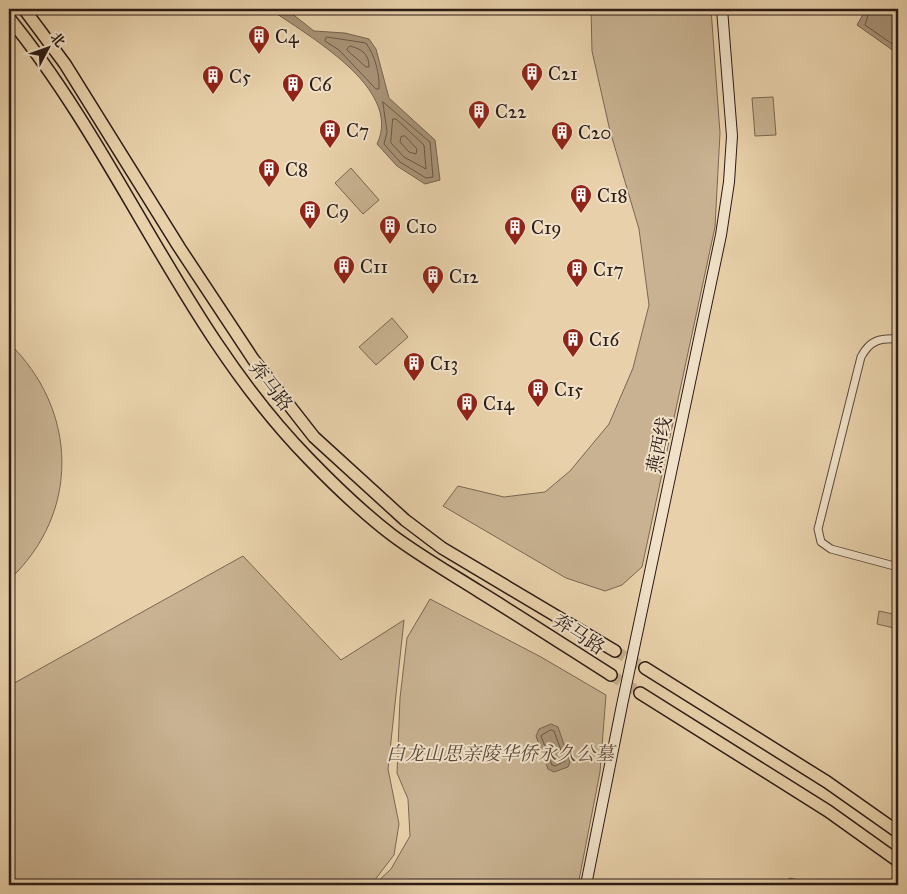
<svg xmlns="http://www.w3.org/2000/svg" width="907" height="894" viewBox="0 0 907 894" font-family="'IM FELL Great Primer','Noto Serif SC',serif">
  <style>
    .green { fill: #c8b291; stroke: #7a6653 }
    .water { fill: #a89377; stroke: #766350 }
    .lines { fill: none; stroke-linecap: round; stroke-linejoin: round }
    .shore { stroke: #6a5746; stroke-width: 1 }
    .primary-tunnel { stroke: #c2ad8c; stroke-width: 11; stroke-dasharray: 11 5.5; stroke-linecap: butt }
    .street-casing { stroke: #5a483a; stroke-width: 9 }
    .secondary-casing { stroke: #2b1b15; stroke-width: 12 }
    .primary-casing { stroke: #2b1b15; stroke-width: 14 }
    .street { stroke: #f0e1c8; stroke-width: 7 }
    .secondary { stroke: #f0e1c8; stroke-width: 10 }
    .primary { stroke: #e8d1aa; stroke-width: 11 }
    .labels { text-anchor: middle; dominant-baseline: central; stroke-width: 4; stroke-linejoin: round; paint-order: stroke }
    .poi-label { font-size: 19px; fill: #2b1b15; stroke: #f0e1c8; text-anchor: start }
    .street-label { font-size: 19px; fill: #2b1b15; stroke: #f0e1c8 }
    .park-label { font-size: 19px; font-style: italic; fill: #5a483a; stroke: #f0e1c8 }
  </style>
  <rect width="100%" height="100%" fill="#e8d1aa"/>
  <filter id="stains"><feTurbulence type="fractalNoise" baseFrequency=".004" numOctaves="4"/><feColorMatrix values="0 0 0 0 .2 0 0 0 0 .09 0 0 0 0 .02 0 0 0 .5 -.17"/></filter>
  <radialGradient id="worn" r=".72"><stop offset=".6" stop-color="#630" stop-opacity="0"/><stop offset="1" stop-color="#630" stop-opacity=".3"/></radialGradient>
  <g class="green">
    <path d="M591 9H711L720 133 715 227 642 567 622 585 605 591 566 578 443 506 458 486 504 497 545 492 570 471 609 424 633 368 649 305 639 229 610 131 592 51Z"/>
    <path d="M773 97 776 135 755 136 752 98Z"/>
    <path d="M351 168 379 200 363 214 335 183Z"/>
    <path d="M392 318 408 337 376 365 359 347Z"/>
    <path d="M9 343C78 410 81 513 9 580Z"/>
    <path d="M243 556 341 660 404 620 388 769 399 824 394 855 374 881 366 885H9V686Z"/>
    <path d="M430 599 541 657 606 695 600 772 578 885H374L391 869 410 836 408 799 397 773 400 698 407 638Z"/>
    <path d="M879 611 898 615V629L877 624Z"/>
    <path d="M790 878 819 885H778Z"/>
  </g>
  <g class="water">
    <path d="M270 9H286L314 31 345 33 369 39 376 49 389 98 435 140 440 180 425 184 397 166 377 144C404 88 306 35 270 9Z"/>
    <path d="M866 9H898V54L857 25Z"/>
    <path d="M551 724 558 727 570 762 568 767 554 772 548 769 536 736 539 729Z"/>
  </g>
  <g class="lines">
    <g class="shore">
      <path d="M870 9 865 25 898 48"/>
      <path d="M327 37 366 43C375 56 380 74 379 89H376L339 50 325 41Z"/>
      <path d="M350 46C362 49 369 54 369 67H366L347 50Z"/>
      <path d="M383 102 430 142 433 177 426 178 400 162 384 144 387 132Z"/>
      <path d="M393 119H396L424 145 426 169 404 157 391 143Z"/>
      <path d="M405 136 417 149 416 154 409 152 400 142 401 137Z"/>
      <path d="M551 730 554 731 565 761 555 766 552 765 541 736Z"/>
    </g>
    <g class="primary-tunnel">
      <path d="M615 651 645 668"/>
      <path d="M611 675 640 693"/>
    </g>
    <g class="street-casing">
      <path id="street" d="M898 339C880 338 870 340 861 357L818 529 821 542 831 549 898 567"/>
    </g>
    <g class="secondary-casing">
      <path id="secondary" d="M586 885 622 705 721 235 729 182 732 136 722 9"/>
    </g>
    <g class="primary-casing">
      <g id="primary">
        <path d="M24 9 65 64 179 247 253 359 314 437 405 520 442 548 615 651"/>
        <path d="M9 18C121 155 183 330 308 458 334 485 362 512 392 535 420 556 450 573 480 592 524 619 567 647 611 675"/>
        <path d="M645 668 827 782 898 832"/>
        <path d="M640 693 828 811 898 861"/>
      </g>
    </g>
    <use href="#street" class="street"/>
    <use href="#secondary" class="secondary"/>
    <use href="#primary" class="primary"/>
  </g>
  <defs>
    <g id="building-pin" transform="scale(1.125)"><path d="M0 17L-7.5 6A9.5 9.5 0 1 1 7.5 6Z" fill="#8f2418" stroke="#f0e1c8"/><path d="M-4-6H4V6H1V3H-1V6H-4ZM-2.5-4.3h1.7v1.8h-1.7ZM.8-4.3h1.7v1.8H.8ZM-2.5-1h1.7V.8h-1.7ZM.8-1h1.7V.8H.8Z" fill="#fff"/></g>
  </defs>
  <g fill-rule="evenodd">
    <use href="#building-pin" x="259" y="36"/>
    <use href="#building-pin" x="532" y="73"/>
    <use href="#building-pin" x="213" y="76"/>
    <use href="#building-pin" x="293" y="84"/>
    <use href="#building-pin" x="479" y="111"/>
    <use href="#building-pin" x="330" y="130"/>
    <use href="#building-pin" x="562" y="132"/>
    <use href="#building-pin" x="269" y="169"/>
    <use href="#building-pin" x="581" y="195"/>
    <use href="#building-pin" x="310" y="211"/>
    <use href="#building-pin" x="390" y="226"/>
    <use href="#building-pin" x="515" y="227"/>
    <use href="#building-pin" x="344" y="266"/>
    <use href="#building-pin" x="577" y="269"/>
    <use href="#building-pin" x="433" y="276"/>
    <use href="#building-pin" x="573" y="339"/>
    <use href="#building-pin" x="414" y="363"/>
    <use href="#building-pin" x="538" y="389"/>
    <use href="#building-pin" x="467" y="403"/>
  </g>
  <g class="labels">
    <g class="poi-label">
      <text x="275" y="36">C4</text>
      <text x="548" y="73">C21</text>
      <text x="229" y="76">C5</text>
      <text x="309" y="84">C6</text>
      <text x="495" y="111">C22</text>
      <text x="346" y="130">C7</text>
      <text x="578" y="132">C20</text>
      <text x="285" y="169">C8</text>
      <text x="597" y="195">C18</text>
      <text x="326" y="211">C9</text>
      <text x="406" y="226">C10</text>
      <text x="531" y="227">C19</text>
      <text x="360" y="266">C11</text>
      <text x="593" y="269">C17</text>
      <text x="449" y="276">C12</text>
      <text x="589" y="339">C16</text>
      <text x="430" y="363">C13</text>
      <text x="554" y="389">C15</text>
      <text x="483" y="403">C14</text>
    </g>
    <g class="street-label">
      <text transform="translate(271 386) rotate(52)">奔马路</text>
      <text transform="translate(659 445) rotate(-78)">燕西线</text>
      <text transform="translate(579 634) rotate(33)">奔马路</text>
    </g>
    <g class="park-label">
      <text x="500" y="753">白龙山思亲陵华侨永久公墓</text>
    </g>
  </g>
  <rect width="907" height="894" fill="none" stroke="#e8d1aa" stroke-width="30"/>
  <rect x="10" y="10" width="887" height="874" fill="none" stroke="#2b1b15" stroke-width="2.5"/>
  <rect x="15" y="15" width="877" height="864" fill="none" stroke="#2b1b15"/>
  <g transform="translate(48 48) rotate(49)" stroke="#f0e1c8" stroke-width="4" paint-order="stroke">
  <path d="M0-4L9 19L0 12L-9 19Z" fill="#2b1b15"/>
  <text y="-8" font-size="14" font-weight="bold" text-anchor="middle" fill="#2b1b15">北</text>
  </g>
  <rect width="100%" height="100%" filter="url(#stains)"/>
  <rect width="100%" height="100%" fill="url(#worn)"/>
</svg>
